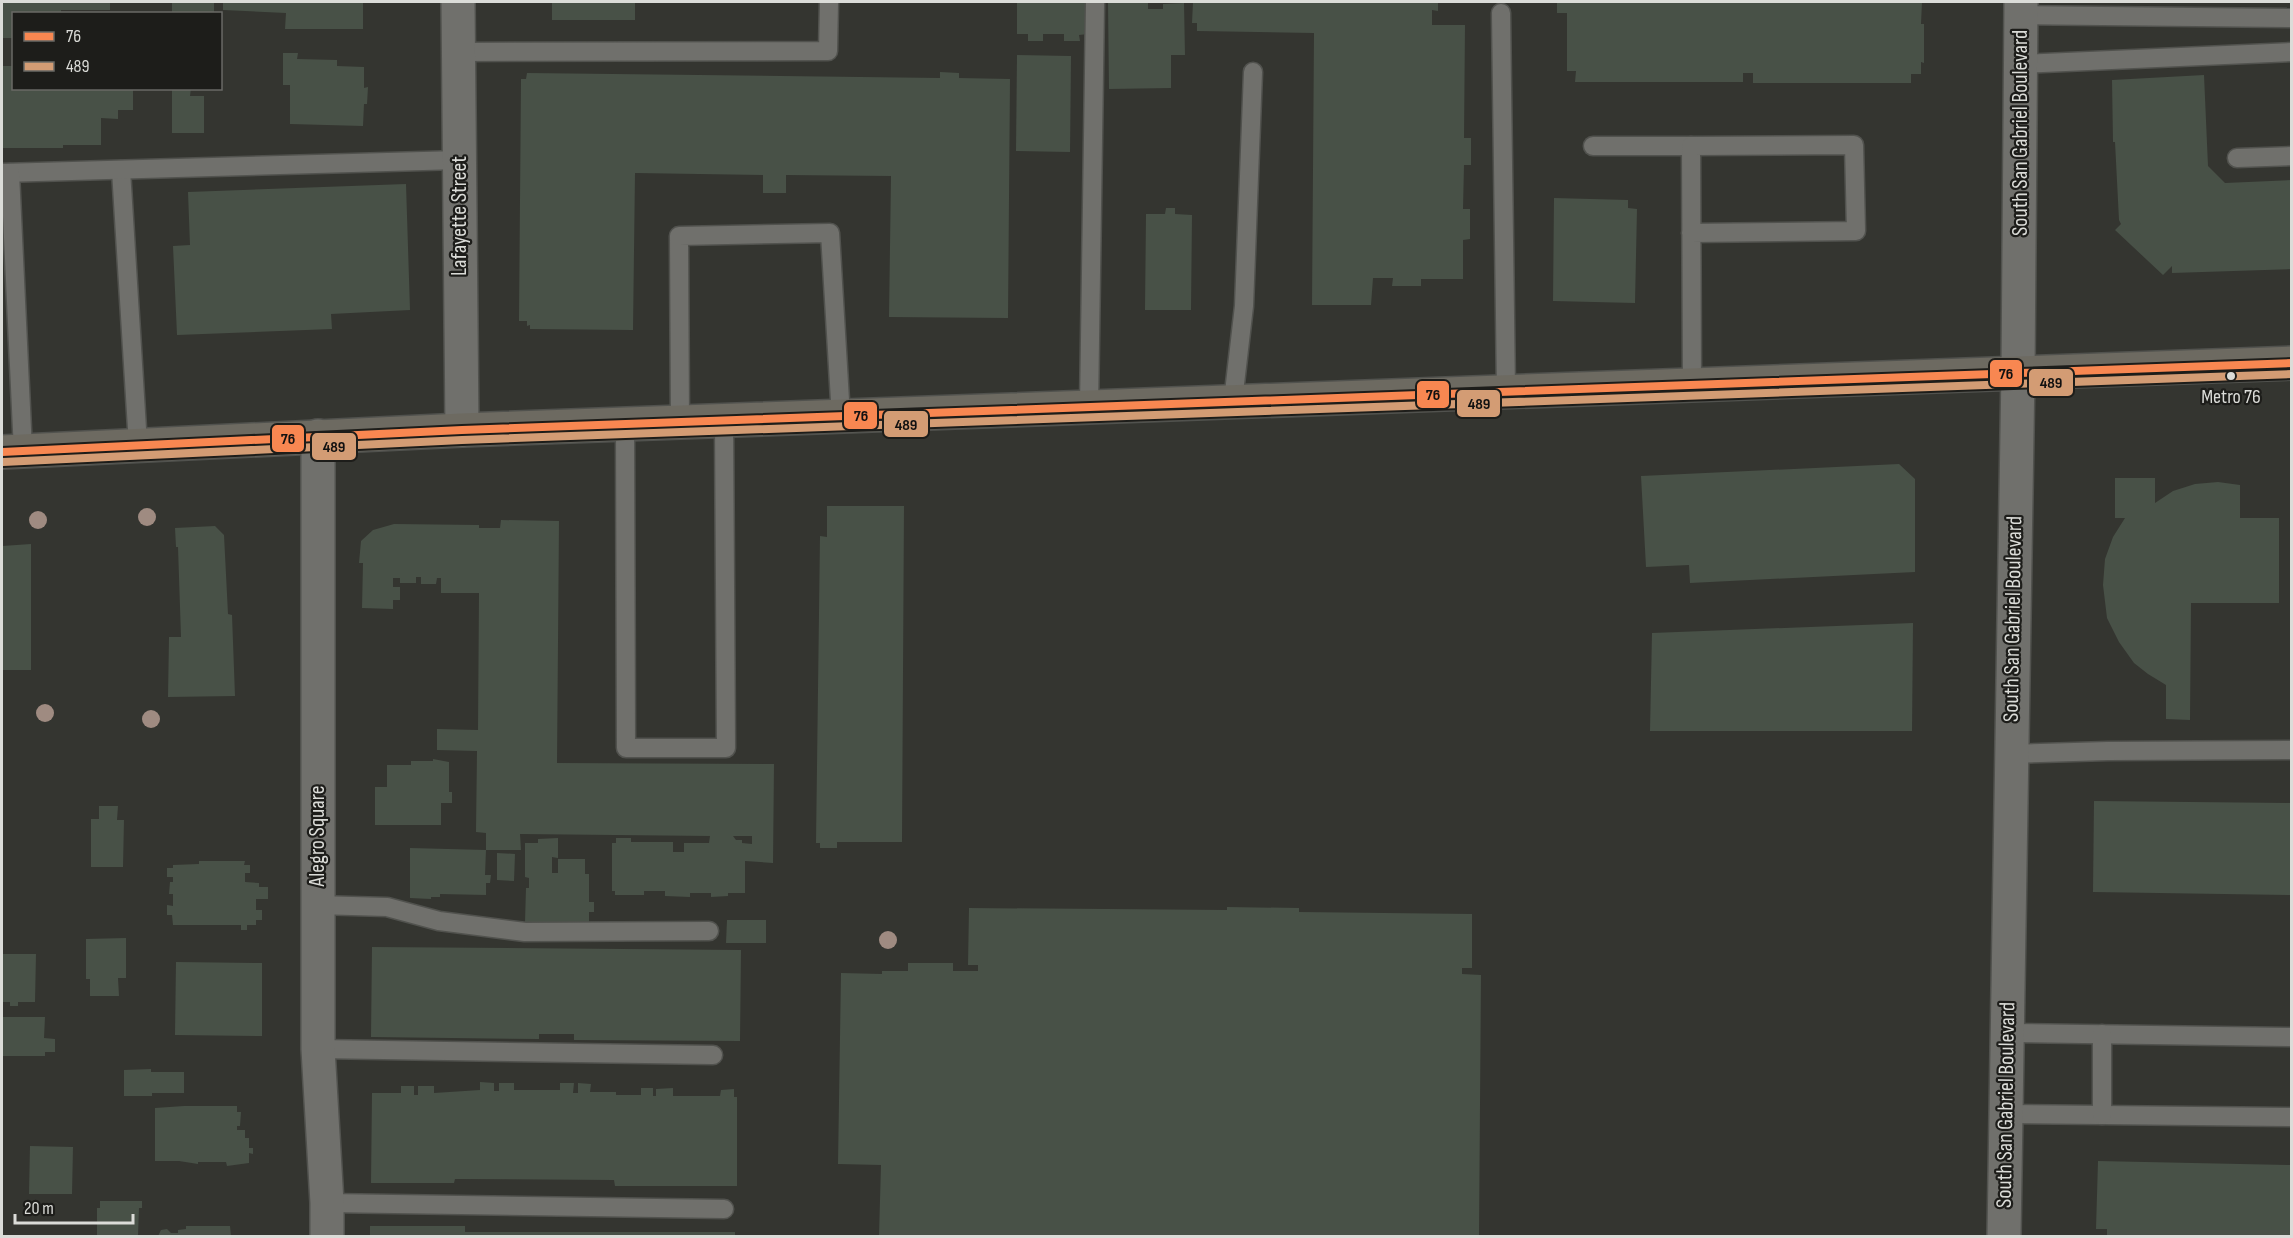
<svg xmlns="http://www.w3.org/2000/svg" width="2293" height="1238" viewBox="0 0 2293 1238" font-family="'Sofia Sans Condensed',sans-serif">
  <style>
    .building { fill: #485147; fill-rule: evenodd }
    .lines { fill: none; stroke-linecap: round; stroke-linejoin: round }
    .lane-casing { stroke: #51524e; stroke-width: 21 }
    .street-casing { stroke: #51524e; stroke-width: 36 }
    .secondary-casing { stroke: #51524e; stroke-width: 36 }
    .primary-casing { stroke: #51524e; stroke-width: 36 }
    .lane { stroke: #70706c; stroke-width: 18 }
    .street { stroke: #70706c; stroke-width: 33 }
    .secondary { stroke: #70706c; stroke-width: 33 }
    .primary { stroke: #6d6a61; stroke-width: 33 }
    .bus-1-casing { stroke: #1d1d1a; stroke-width: 12 }
    .bus-2-casing { stroke: #1d1d1a; stroke-width: 12 }
    .bus-1 { stroke: #f88751; stroke-width: 8 }
    .bus-2 { stroke: #d39c74; stroke-width: 8 }
    .tree { fill: #9f8b81 }
    .bus-dot { fill: #dbdcd8; stroke: #1d1d1a; stroke-width: 2 }
    .labels { text-anchor: middle; dominant-baseline: central; stroke-width: 4.5; stroke-linejoin: round; paint-order: stroke }
    .bus-label { font-size: 20px; fill: #dbdcd8; stroke: #1d1d1a }
    .street-label { font-size: 22px; fill: #dbdcd8; stroke: #1d1d1a }
    .line-badge { stroke: #1d1d1a; stroke-width: 2 }
    .pale-badge-label { font-size: 16px; text-anchor: middle; font-weight: bold; fill: #111 }
  </style>
  <rect width="100%" height="100%" fill="#343530"/>
  <g class="building">
    <path d="M2 2H110V10H61V14H14V38H2Z"/>
    <rect x="172" y="2" width="42" height="12"/>
    <path d="M223 2H363V29H285L286 13 223 10Z"/>
    <rect x="552" y="2" width="83" height="18"/>
    <path d="M1017 2H1088V34L1079 35 1080 41H1064V34H1043V41H1028V34H1017Z"/>
    <path d="M1108 2H1148V9H1163V4L1184 3 1185 55H1171V88L1109 89Z"/>
    <path d="M1193 2H1438V11L1432 10V25H1465L1464 138H1471V165H1464L1463 209H1470V239L1463 240V279H1421V286H1392L1393 278H1373L1371 305H1312L1314 33 1197 31V23H1192Z"/>
    <path d="M1557 2H1922L1921 24H1924V63L1921 62V74H1911V83H1753V73H1743V82H1575L1576 71H1567V13H1557Z"/>
    <path d="M283 53H298L297 59 337 60V66L364 67V88L368 87 367 104H364L363 126 290 124V85H283Z"/>
    <path d="M1017 55 1071 56 1070 152 1016 151Z"/>
    <path d="M2 66H14V88H133V110H118V119L101 118V145H63V148H2Z"/>
    <path d="M940 72 959 73V78L1010 79 1008 318 889 317 891 176 786 175V193H763V175L635 173 633 330 530 329V325L527 326V321H519L521 79H526L527 73 940 78Z"/>
    <path d="M2204 75 2208 166 2225 183 2292 180V269L2172 273V266L2163 275 2115 230 2121 224 2119 220 2115 142H2113L2112 80Z"/>
    <path d="M172 88H191L190 96H204V133H172Z"/>
    <path d="M406 184 410 310 331 314 332 329 177 335 173 246 190 245 188 192Z"/>
    <path d="M1554 198 1628 200V208L1637 209 1635 303 1553 301Z"/>
    <path d="M1166 208H1175V214L1192 215 1191 310H1145L1146 214H1165Z"/>
    <path d="M1899 464 1915 479V572L1690 583 1689 565 1646 567 1641 476Z"/>
    <path d="M2115 478H2155V503L2173 491 2195 484 2218 482 2240 485V518H2279V603H2191L2190 720 2166 719V685L2148 674 2134 663 2119 642 2107 618 2103 585 2105 559 2113 537 2125 518H2115Z"/>
    <path d="M827 506H904L902 842H837V848H820V843H816L820 536 827 537Z"/>
    <path d="M501 520 559 521 557 763 774 764 773 863 745 861V893H728V896L711 897V893H690V897L665 896V891H644V895H615V891H612V843H616V838H631V842H673V852H684V843H709L710 836 520 834 521 850H486L485 875H491L490 883H486V895L440 894V897H431V899L410 898V848L486 850V833L476 832 477 751 437 750V729L478 730 479 593H441V578H437L436 584H421V577H416V583H400V578H393V587H400V600H393V609L362 608 363 563H359L361 541 373 530 394 524 479 525V528H500ZM733 836H752V844L742 843V840H736Z"/>
    <path d="M215 526 224 535 228 614 232 615 235 696 168 697 169 637H181L178 547H176L175 528Z"/>
    <path d="M31 544V670H2V546Z"/>
    <path d="M1913 623 1912 731H1650L1652 633Z"/>
    <path d="M433 759 449 762V792H452V803H441V825H375V787H387V765H411V761H433Z"/>
    <path d="M2094 801 2292 803V895L2093 892Z"/>
    <path d="M99 806H118L117 820H124L123 867H91V819H99Z"/>
    <path d="M558 838V858L552 857V873H558V859H585V874H589V902H594V912H589V923L525 922 526 888H529V878L525 877V843H538V839Z"/>
    <path d="M497 853 515 854 514 881 497 880Z"/>
    <path d="M199 861H245L244 865H250V873H245V882L259 883V887H268V899H256V910H262V920H256V925H247V930H241V925H173L172 915H167V905L173 906V894H169L170 882H173V877H167V868H173V865L199 864Z"/>
    <path d="M1227 907 1299 908V912L1472 914V968H1462V974L1481 975 1479 1236H879L881 1165 838 1164 841 973 882 974V971H908V963H953V971H978V965H968L969 908 1227 910Z"/>
    <path d="M727 920H766V943H726Z"/>
    <path d="M126 938V978H118L119 996H90V979H86V939Z"/>
    <path d="M372 947 741 950 740 1041 574 1040V1034H539V1039L371 1037Z"/>
    <path d="M2 954H36L35 1002H18V1006H10V1002H2Z"/>
    <path d="M176 962 262 963V1036L175 1035Z"/>
    <path d="M2 1017H45L44 1038 55 1039V1052H45V1056H2Z"/>
    <path d="M151 1069V1072H184V1093H152V1096H124V1070Z"/>
    <path d="M480 1082 494 1083V1091H499V1083H514V1090H560V1083H574L573 1093H578V1083L591 1084 590 1092H616V1095H641V1088H653V1096H656V1089L673 1088V1096H720L721 1090 734 1089V1097H737V1186H615L614 1180 455 1179 454 1183H371L372 1093H401V1086H414V1095H418V1086H434V1093L480 1090Z"/>
    <path d="M184 1106H237V1112H241L240 1126H237V1130H245V1138H249V1148H253V1154L249 1153V1163L227 1166 226 1162H198V1164L179 1161H155V1108Z"/>
    <path d="M30 1146 73 1147 72 1194H29Z"/>
    <path d="M2098 1161 2292 1165V1236H2107V1229H2096Z"/>
    <path d="M100 1201H142V1208H139L138 1236H97V1208H100Z"/>
    <path d="M186 1226H230L231 1236H158L161 1230 167 1229 171 1233H178V1230L186 1229Z"/>
    <path d="M370 1226H465V1232H735V1236H370Z"/>
  </g>
  <g class="lines">
    <g class="lane-casing">
      <g id="lane">
        <path d="M1501 13 1506 391"/>
        <path d="M2020 15 2292 18"/>
        <path d="M458 52 828 51 829 2"/>
        <path d="M2021 64 2292 52"/>
        <path d="M1593 146H1691"/>
        <path d="M2237 158 2292 156"/>
        <path d="M121 170 138 445"/>
        <path d="M2 173 459 160"/>
        <path d="M10 173 23 451"/>
        <path d="M1691 233 1856 231 1854 145 1691 146 1692 384"/>
        <path d="M1233 401 1244 306 1253 72"/>
        <path d="M1089 407 1095 4"/>
        <path d="M680 423 679 236 830 233 841 417"/>
        <path d="M625 425 626 748H726L724 421"/>
        <path d="M2011 754 2108 751 2292 750"/>
        <path d="M317 905 387 907 439 921 525 932 709 931"/>
        <path d="M2008 1033 2292 1037"/>
        <path d="M318 1049 713 1055"/>
        <path d="M2006 1114 2292 1117"/>
        <path d="M2102 1115V1034"/>
        <path d="M327 1203 724 1209"/>
      </g>
    </g>
    <g class="street-casing">
      <g id="street">
        <path d="M458 2 462 430"/>
        <path d="M318 436V1049L327 1203V1236"/>
      </g>
    </g>
    <g class="secondary-casing">
      <path id="secondary" d="M2004 1236 2018 371 2021 2"/>
    </g>
    <g class="primary-casing">
      <path id="primary" d="M2 452 462 430 2292 363"/>
    </g>
    <use href="#lane" class="lane"/>
    <use href="#street" class="street"/>
    <use href="#secondary" class="secondary"/>
    <use href="#primary" class="primary"/>
    <g class="bus-1-casing">
      <path id="bus-1" d="M2 452 462 430 2292 363"/>
    </g>
    <g class="bus-2-casing">
      <path id="bus-2" d="M3 462 462 440 2292 374"/>
    </g>
    <use href="#bus-1" class="bus-1"/>
    <use href="#bus-2" class="bus-2"/>
  </g>
  <g class="tree">
    <circle cx="147" cy="517" r="9"/>
    <circle cx="38" cy="520" r="9"/>
    <circle cx="45" cy="713" r="9"/>
    <circle cx="151" cy="719" r="9"/>
    <circle cx="888" cy="940" r="9"/>
  </g>
  <circle class="bus-dot" cx="2231" cy="376" r="5"/>
  <g class="labels">
    <g class="bus-label">
      <text x="2231" y="397">Metro 76</text>
    </g>
    <g class="street-label">
      <text transform="translate(2020 133) rotate(-90)">South San Gabriel Boulevard</text>
      <text transform="translate(459 216) rotate(-90)">Lafayette Street</text>
      <text transform="translate(2013 619) rotate(-89)">South San Gabriel Boulevard</text>
      <text transform="translate(317 836) rotate(-90)">Alegro Square</text>
      <text transform="translate(2006 1105) rotate(-89)">South San Gabriel Boulevard</text>
    </g>
  </g>
  <g class="line-badge">
    <rect x="1989" y="359" width="34" height="29" rx="6" fill="#f88751"/>
    <rect x="2028" y="368" width="46" height="29" rx="6" fill="#d39c74"/>
    <rect x="1416" y="380" width="34" height="29" rx="6" fill="#f88751"/>
    <rect x="1456" y="389" width="45" height="29" rx="6" fill="#d39c74"/>
    <rect x="843" y="401" width="35" height="29" rx="6" fill="#f88751"/>
    <rect x="883" y="410" width="46" height="28" rx="6" fill="#d39c74"/>
    <rect x="271" y="424" width="34" height="29" rx="6" fill="#f88751"/>
    <rect x="311" y="432" width="46" height="29" rx="6" fill="#d39c74"/>
  </g>
  <g class="pale-badge-label">
    <text x="2006" y="379">76</text>
    <text x="2051" y="388">489</text>
    <text x="1433" y="400">76</text>
    <text x="1479" y="409">489</text>
    <text x="861" y="421">76</text>
    <text x="906" y="430">489</text>
    <text x="288" y="444">76</text>
    <text x="334" y="452">489</text>
  </g>
  <rect width="2293" height="1238" fill="none" stroke="#dbdcd8" stroke-width="6"/>
  <rect x="12" y="12" width="210" height="78" fill="#1d1d1a" stroke="#696966" stroke-width="1.5"/>
  <rect x="24" y="32" width="30" height="9" fill="#f88751" stroke="#696966" stroke-width="1.5"/>
  <text x="66" y="42" font-size="18" fill="#dbdcd8">76</text>
  <rect x="24" y="62" width="30" height="9" fill="#d39c74" stroke="#696966" stroke-width="1.5"/>
  <text x="66" y="72" font-size="18" fill="#dbdcd8">489</text>
  <path d="M15 1214v9h118v-9" fill="none" stroke="#dbdcd8" stroke-width="3"/>
  <text x="24" y="1214" font-size="18" fill="#dbdcd8" stroke="#1d1d1a" stroke-width="4.5" paint-order="stroke">20 m</text>
</svg>
